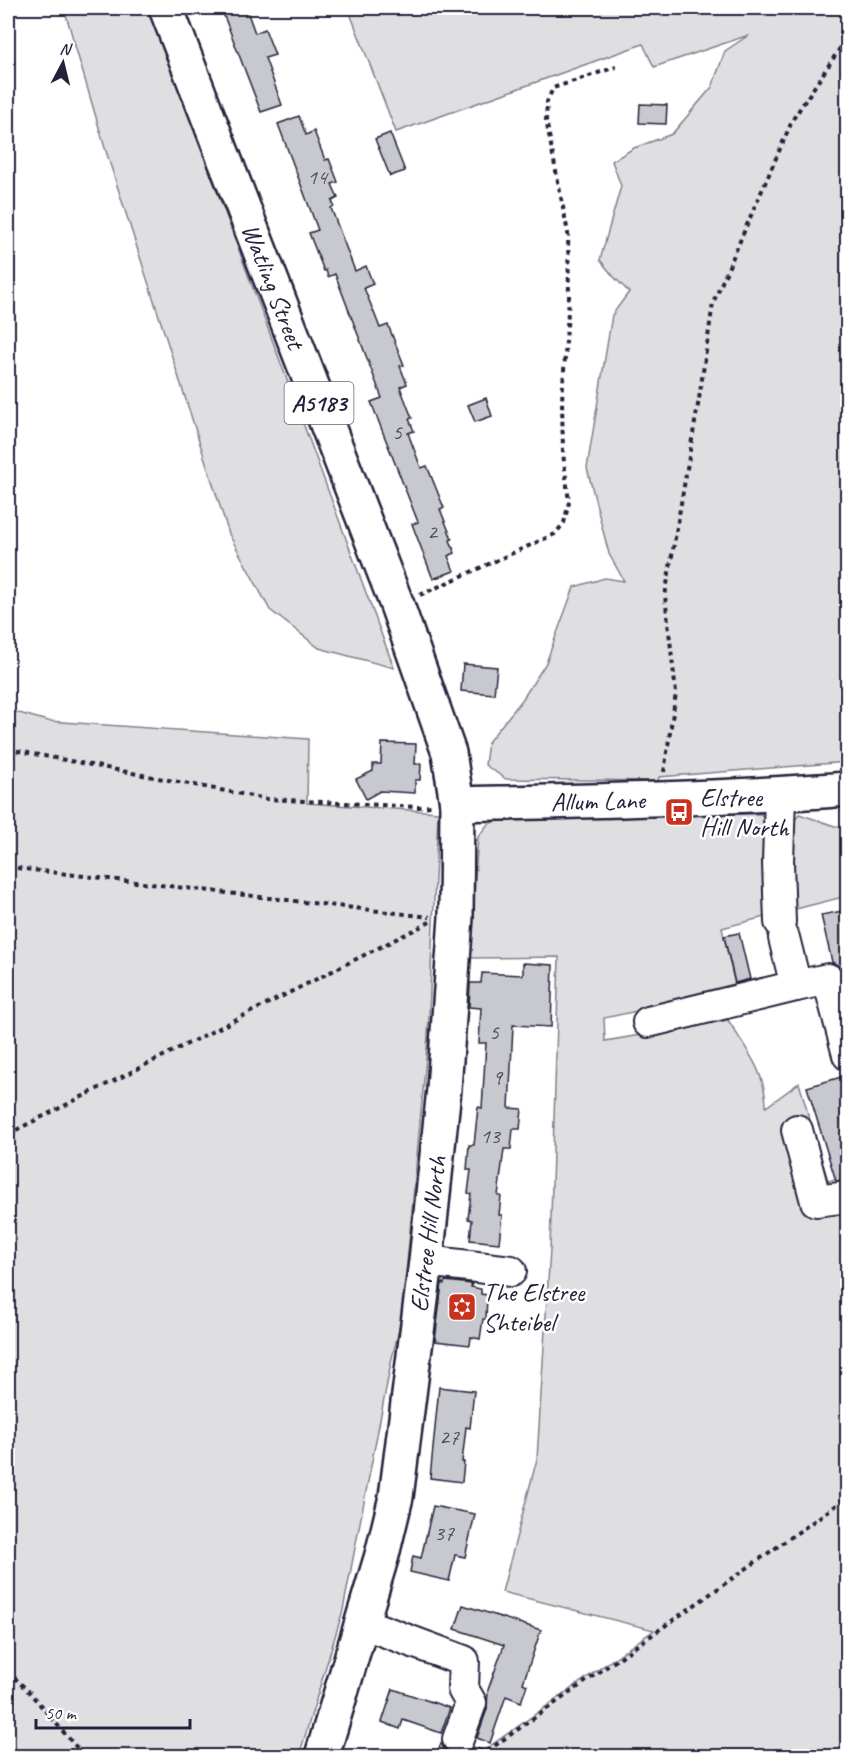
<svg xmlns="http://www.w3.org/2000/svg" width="855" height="1764" viewBox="0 0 855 1764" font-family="Caveat,sans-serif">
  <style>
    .green { fill: #dfdfe2; stroke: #80808e; stroke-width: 1.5 }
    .building { fill: #c8c8cf; stroke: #22223b; stroke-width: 1.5 }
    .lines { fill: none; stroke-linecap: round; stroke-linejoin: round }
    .minor-casing { stroke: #22223b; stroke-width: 34 }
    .major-casing { stroke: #22223b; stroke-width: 38 }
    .path { stroke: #22223b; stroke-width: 4; stroke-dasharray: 4.5 4.5; stroke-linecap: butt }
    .minor { stroke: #fff; stroke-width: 30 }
    .major { stroke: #fff; stroke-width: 33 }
    .labels { text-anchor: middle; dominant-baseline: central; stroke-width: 5; stroke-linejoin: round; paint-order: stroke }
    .number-label { font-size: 22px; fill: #4c4c60 }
    .shield { fill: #fff; stroke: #646476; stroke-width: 1.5 }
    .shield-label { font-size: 24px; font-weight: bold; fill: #22223b }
    .street-label { font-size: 26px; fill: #22223b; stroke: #fff }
    .poi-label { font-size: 26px; fill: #22223b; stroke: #fff; text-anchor: start }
  </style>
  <rect width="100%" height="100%" fill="#fff"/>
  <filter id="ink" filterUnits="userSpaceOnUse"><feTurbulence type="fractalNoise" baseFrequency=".0167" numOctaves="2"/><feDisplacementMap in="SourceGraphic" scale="12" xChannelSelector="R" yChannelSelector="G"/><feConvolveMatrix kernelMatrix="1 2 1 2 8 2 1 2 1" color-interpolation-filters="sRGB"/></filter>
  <g filter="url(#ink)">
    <g class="green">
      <path d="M64 8H149L394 668 319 648 270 610 229 534 105 148Z"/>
      <path d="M348 8H847V762L659 777 658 781 506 779 485 765 488 742 522 700 546 663 574 587 605 578 624 581 609 554 587 468 612 315 629 292 614 277 600 260 621 186 612 161 634 148 672 134 712 87 725 51 749 35 654 67 643 44 396 132Z"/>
      <path d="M8 710 48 721 308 739 307 803 438 812 428 1036 402 1318 392 1358 343 1610 299 1756H8Z"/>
      <path d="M728 814H761L773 834 772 915 722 928 736 990 604 1018 605 1041 728 1020C746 1049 766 1072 766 1107L799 1083 828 1181 847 1177V1756H476L654 1630 502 1592 537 1459 550 1249 559 957 469 958 478 837 487 825 504 817Z"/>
      <path d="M799 814 847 830V896L784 912 786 834Z"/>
    </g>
    <g class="building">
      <path d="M221 8H246L255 33 265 29 275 55 265 58 282 105 261 112Z"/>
      <path d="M640 104 667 105 666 124 639 123Z"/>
      <path d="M299 116 306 135 314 131 325 160 329 159 338 182 332 184 338 198 332 201 334 206 331 208 355 271 366 266 373 284 364 288 373 310 380 328 388 325 404 365 400 366 407 384 400 387 412 418 409 419 414 431 408 433 421 468 427 466 444 508 440 509 452 539 450 540 455 553 448 556 454 571 433 579 412 524 418 522 371 402 382 398 335 274 328 277 326 270 324 271 309 233 318 230 278 124Z"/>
      <path d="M390 133 405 171 390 176 375 139Z"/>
      <path d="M486 398 492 416 475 422 468 405Z"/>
      <path d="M463 664 497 667 494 694 461 691Z"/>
      <path d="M382 743 416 744 415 764H421L420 780H415V793L380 791 366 799 356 779 373 771V764H381Z"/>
      <path d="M848 910V985L841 967 832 962 821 915Z"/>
      <path d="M739 933 750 979 735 983 724 936Z"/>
      <path d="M523 963 553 965 551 1027 513 1025 509 1108 522 1109 520 1129H513L511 1149H504L498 1196H501L499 1215H502L499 1243 470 1240 472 1220 468 1219 471 1194 468 1193 471 1170H467L469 1145H474L478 1107 482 1108 486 1043H479L481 1008 469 1007 470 983H481L482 973 523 975Z"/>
      <path d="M848 1075V1180L836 1181 807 1087Z"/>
      <path d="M445 1281 472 1284 471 1287 481 1289V1294L487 1295 486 1319H483L480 1339 471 1337 470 1345 435 1341 442 1283 444 1284Z"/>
      <path d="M439 1387 474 1391 470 1428 466 1427 462 1462H464L462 1482 430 1478Z"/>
      <path d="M433 1506 475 1514 465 1557 455 1555 449 1581 410 1572 413 1556 421 1558Z"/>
      <path d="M463 1605 541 1630 523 1683 527 1685 521 1702 506 1696 490 1743 477 1738 487 1709 488 1690 504 1645 455 1629Z"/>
      <path d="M393 1689 450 1708 441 1733 403 1720 400 1729 382 1722Z"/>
      <path d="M441 1743 445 1751 453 1755 462 1756 469 1753 473 1747 494 1754V1756H436Z"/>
    </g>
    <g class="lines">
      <g class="minor-casing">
        <g id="minor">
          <path d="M780 922 778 863 780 794"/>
          <path d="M796 986 828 979 848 1055"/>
          <path d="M648 1022 796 986 784 938"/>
          <path d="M797 1130 816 1201 848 1197"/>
          <path d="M426 1261 511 1271"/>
          <path d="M362 1623 464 1661 463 1689 471 1703 458 1739"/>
        </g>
      </g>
      <g class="major-casing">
        <g id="major">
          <path id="s1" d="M166 8 397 605 449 753 457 804 456 917 444 1089 426 1261 396 1497 382 1555 322 1756"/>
          <path id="s2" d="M457 804C587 801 717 799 848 789"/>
        </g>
      </g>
      <g class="path">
        <path d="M420 595 555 534 564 523 569 502 563 453 562 400 569 297 568 233 546 120 547 102 553 88 616 67"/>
        <path d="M8 749 267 799 419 807 432 806"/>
        <path d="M664 772 676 693 665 596 699 399 713 303 793 119 848 36"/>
        <path d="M8 867 430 917"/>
        <path d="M8 1134 430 922"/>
        <path d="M8 1671 30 1693 84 1756"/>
        <path d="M480 1756 848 1497"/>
      </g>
      <use href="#minor" class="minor"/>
      <use href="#major" class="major"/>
    </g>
  </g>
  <defs>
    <g id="bus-square" transform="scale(1.5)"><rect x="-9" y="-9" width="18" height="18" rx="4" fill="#c8321e" stroke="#fff"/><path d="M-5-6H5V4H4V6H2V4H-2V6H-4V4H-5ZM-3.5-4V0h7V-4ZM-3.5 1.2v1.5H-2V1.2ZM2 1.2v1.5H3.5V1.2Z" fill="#fff"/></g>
    <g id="synagogue-square" transform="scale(1.5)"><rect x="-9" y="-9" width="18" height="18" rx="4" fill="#c8321e" stroke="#fff"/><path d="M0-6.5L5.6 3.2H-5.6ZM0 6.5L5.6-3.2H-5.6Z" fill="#fff"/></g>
  </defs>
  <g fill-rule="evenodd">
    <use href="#bus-square" x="679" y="812"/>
    <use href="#synagogue-square" x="462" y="1307"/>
  </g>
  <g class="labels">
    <g class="number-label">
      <text x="317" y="177">14</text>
      <text x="397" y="432">5</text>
      <text x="432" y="532">2</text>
      <text x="494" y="1032">5</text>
      <text x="497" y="1077">9</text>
      <text x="490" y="1136">13</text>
      <text x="449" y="1437">27</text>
      <text x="444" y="1533">37</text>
    </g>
    <rect class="shield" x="284.5" y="382" width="69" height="42" rx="4.5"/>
    <g class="shield-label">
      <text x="319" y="403">A5183</text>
    </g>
    <g class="street-label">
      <text stroke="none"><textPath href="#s1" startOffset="298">Watling Street</textPath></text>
      <text stroke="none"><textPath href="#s2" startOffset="141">Allum Lane</textPath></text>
      <text transform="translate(428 1234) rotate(-83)">Elstree Hill North</text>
    </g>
    <g class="poi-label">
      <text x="700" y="797">Elstree<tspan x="700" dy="30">Hill North</tspan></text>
      <text x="483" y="1292">The Elstree<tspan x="483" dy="30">Shteibel</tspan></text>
    </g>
  </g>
  <rect width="855" height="1764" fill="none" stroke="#fff" stroke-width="30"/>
  <rect x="15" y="15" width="825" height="1734" fill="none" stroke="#22223b" stroke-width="2" filter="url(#ink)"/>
  <g transform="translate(63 63) rotate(7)" stroke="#ffffff" stroke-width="4.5" paint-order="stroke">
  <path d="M0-4.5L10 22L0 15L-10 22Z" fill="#22223b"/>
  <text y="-9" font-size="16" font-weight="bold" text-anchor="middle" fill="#22223b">N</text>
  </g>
  <path d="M36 1719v9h154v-9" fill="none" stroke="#22223b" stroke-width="3"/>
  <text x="45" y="1719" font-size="18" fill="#22223b" stroke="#ffffff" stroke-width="4.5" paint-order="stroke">50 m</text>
</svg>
